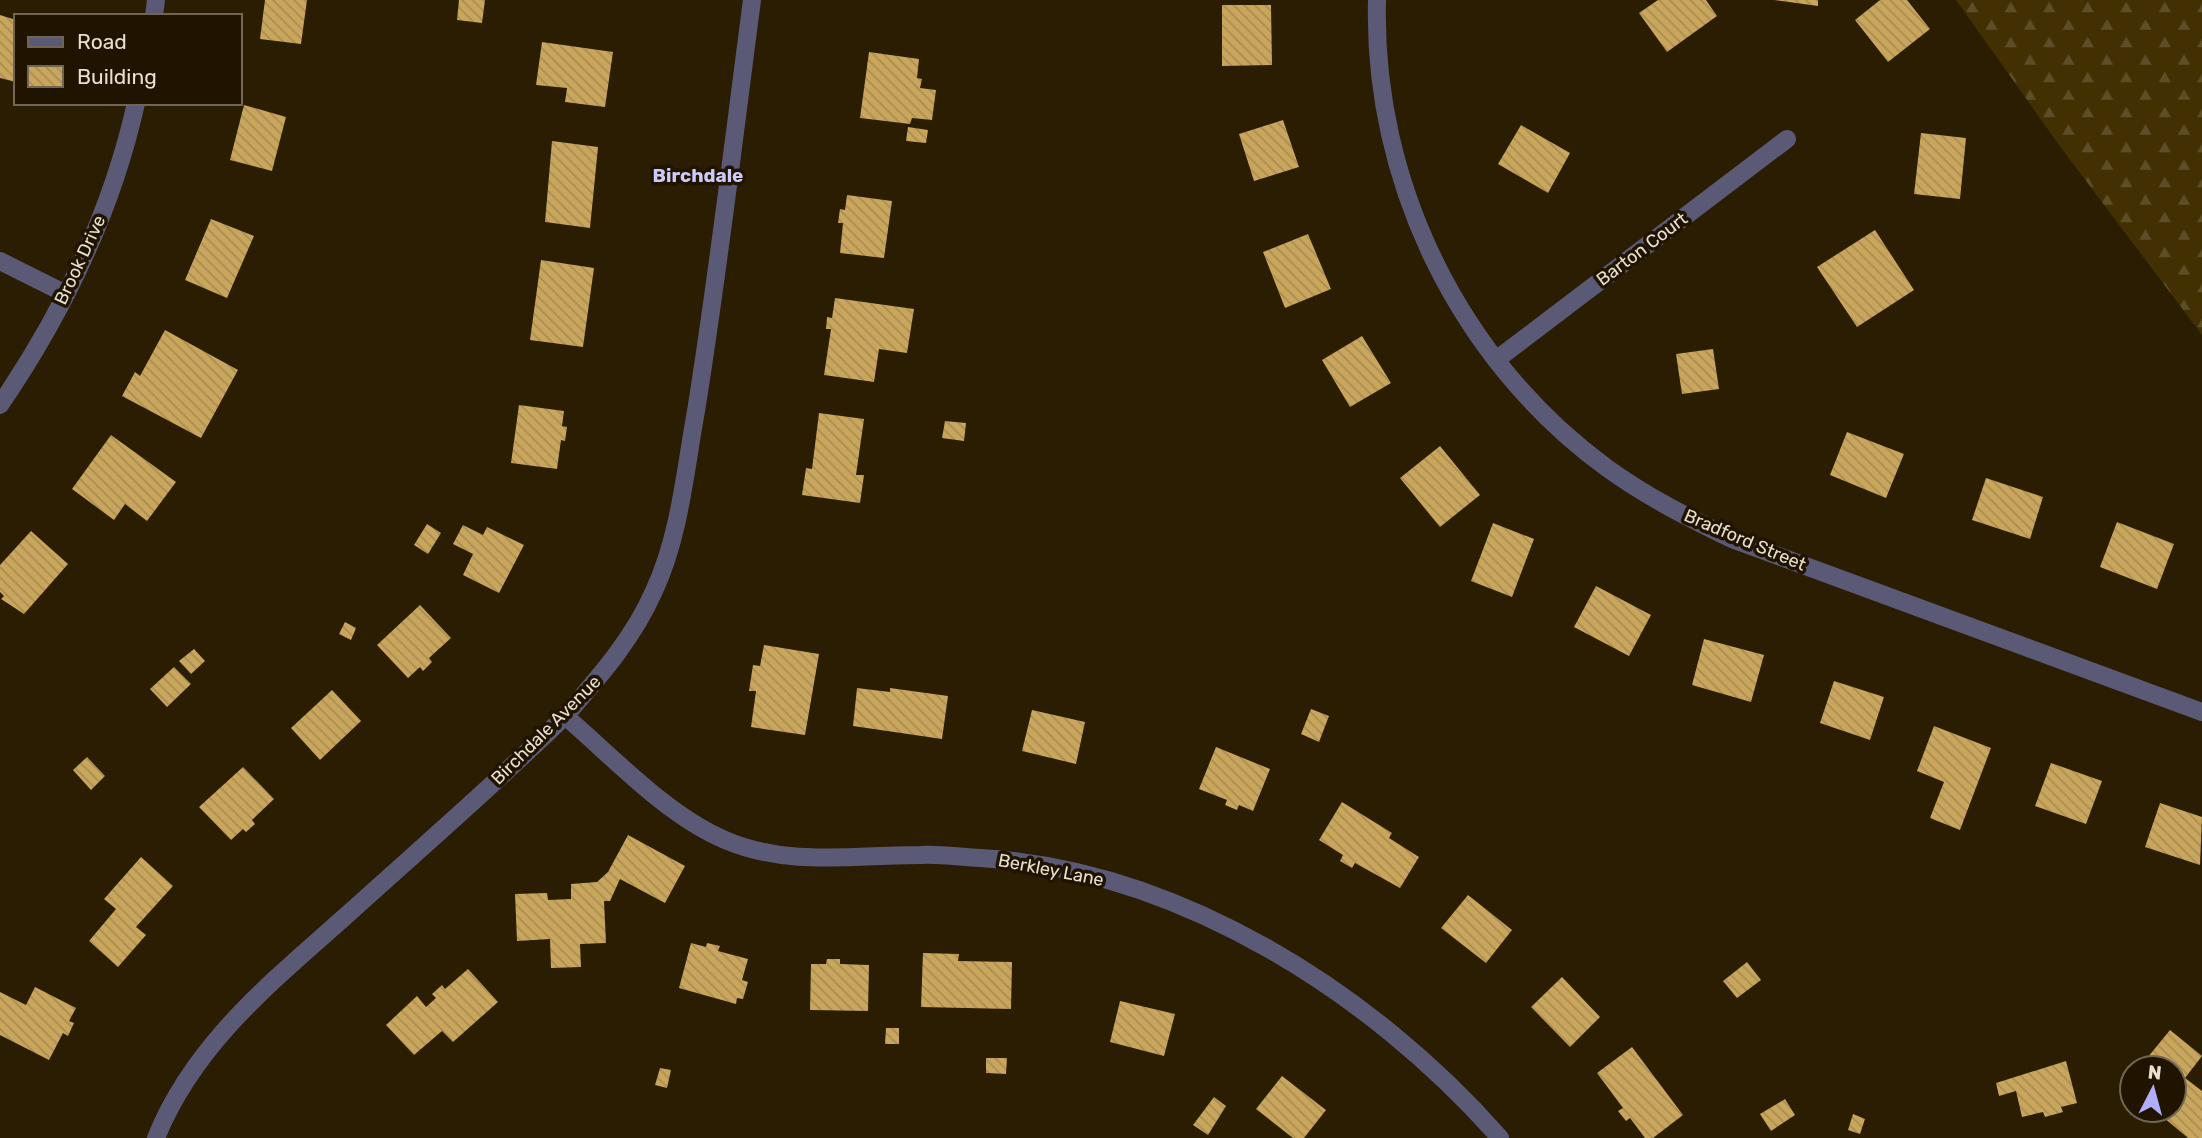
<svg xmlns="http://www.w3.org/2000/svg" width="2202" height="1138" viewBox="0 0 2202 1138" font-family="Rubik,sans-serif">
  <style>
    .forest { fill: url(#forest-firs) }
    .building { fill: url(#building-back-hatch) }
    .lines { fill: none; stroke-linecap: round; stroke-linejoin: round }
    .minor { stroke: #5a5a76; stroke-width: 18 }
    .labels { text-anchor: middle; dominant-baseline: central; stroke-width: 7; stroke-linejoin: round; paint-order: stroke }
    .street-label { font-size: 18px; fill: #e8e0cf; stroke: #201400 }
    .neighbourhood-label { font-size: 19px; font-weight: bold; fill: #cbcbf7; stroke: #201400 }
  </style>
  <defs>
    <pattern id="forest-firs" width="22" height="20" patternUnits="userSpaceOnUse" patternTransform="scale(1.75)"><rect width="22" height="20" fill="#423003"/><path d="M5 1l3.5 6h-7zM16 11l3.5 6h-7z" fill="#5d4e27"/></pattern>
    <pattern id="building-back-hatch" width="6" height="6" patternUnits="userSpaceOnUse" patternTransform="scale(1.75)"><rect width="6" height="6" fill="#c9a65b"/><path d="M-1 5l2 2M0 0l6 6M5-1l2 2" fill="none" stroke="#a88d54"/></pattern>
  </defs>
  <rect width="100%" height="100%" fill="#2a1d02"/>
  <path class="forest" d="M1956 0H2202V335L2059 145Z"/>
  <g class="building">
    <path d="M265 0H307L301 44 260 39Z"/>
    <path d="M459 0H485L482 23 457 20Z"/>
    <path d="M1658 0H1706L1717 16 1667 52 1639 13Z"/>
    <path d="M1774 0H1818V6Z"/>
    <path d="M1880 0H1907L1930 29 1888 62 1855 20Z"/>
    <path d="M1222 5H1271L1272 65 1222 66Z"/>
    <path d="M0 15 16 20V82L0 78Z"/>
    <path d="M542 42 613 52 605 107 565 102 567 88 536 85Z"/>
    <path d="M869 52 919 59 917 78 922 79 920 88 936 90 932 120 912 118 910 124 860 118Z"/>
    <path d="M244 105 286 117 272 171 230 160Z"/>
    <path d="M1283 120 1299 167 1254 181 1239 134Z"/>
    <path d="M1521 125 1570 153 1548 193 1498 164Z"/>
    <path d="M908 127 928 130 926 143 906 141Z"/>
    <path d="M1921 133 1966 138 1960 199 1914 194Z"/>
    <path d="M552 141 598 147 590 228 545 222Z"/>
    <path d="M847 195 892 201 884 258 840 253 843 223H838L840 209 845 210Z"/>
    <path d="M211 219 254 236 227 298 185 280Z"/>
    <path d="M1875 230 1914 290 1857 327 1817 267Z"/>
    <path d="M1308 234 1331 289 1285 308 1263 252Z"/>
    <path d="M541 260 594 268 583 347 530 340Z"/>
    <path d="M835 298 914 309 907 353 879 349 874 382 824 375 831 329H826L827 317 832 318Z"/>
    <path d="M165 330 238 370 201 438 122 396 135 372 140 376Z"/>
    <path d="M1362 336 1391 383 1350 407 1322 360Z"/>
    <path d="M1713 349 1719 389 1682 394 1676 354Z"/>
    <path d="M519 405 564 411 562 426 567 427 565 441 561 440 557 469 511 463Z"/>
    <path d="M819 413 864 419 856 475H864L860 503 802 495 806 468 812 469Z"/>
    <path d="M945 421 966 423 964 441 942 438Z"/>
    <path d="M1847 432 1904 454 1886 498 1830 475Z"/>
    <path d="M111 435 176 482 147 521 125 504 114 520 72 489Z"/>
    <path d="M1440 446 1480 495 1440 527 1400 478Z"/>
    <path d="M1986 478 2043 497 2030 539 1972 520Z"/>
    <path d="M2117 522 2174 544 2157 589 2100 567Z"/>
    <path d="M1493 523 1534 539 1512 597 1471 581Z"/>
    <path d="M427 524 441 533 428 554 414 545Z"/>
    <path d="M463 525 483 535 487 527 524 545 499 593 463 575 473 554 453 544Z"/>
    <path d="M31 531 68 564 24 614 1 599 4 596 0 592V565Z"/>
    <path d="M1596 586 1651 615 1629 656 1574 627Z"/>
    <path d="M420 605 451 638 429 658 432 662 423 671 420 667 408 678 377 645Z"/>
    <path d="M345 622 356 628 351 640 339 634Z"/>
    <path d="M1704 639 1764 655 1751 702 1692 685Z"/>
    <path d="M764 645 819 654 805 735 751 727 756 691H749L753 665 760 666Z"/>
    <path d="M194 649 205 661 191 674 179 661Z"/>
    <path d="M174 667 191 684 167 707 150 689Z"/>
    <path d="M1834 681 1884 697 1870 740 1820 723Z"/>
    <path d="M857 688 890 692V688L948 696 942 739 853 726Z"/>
    <path d="M332 690 361 721 320 760 291 728Z"/>
    <path d="M1311 709 1329 716 1319 742 1301 734Z"/>
    <path d="M1032 710 1085 722 1076 764 1022 751Z"/>
    <path d="M1934 726 1991 748 1960 830 1930 818 1944 782 1917 771Z"/>
    <path d="M1216 747 1270 769 1253 811 1239 805 1237 810 1225 805 1227 800 1199 789Z"/>
    <path d="M87 757 105 776 91 790 73 770Z"/>
    <path d="M2051 763 2102 781 2086 824 2035 806Z"/>
    <path d="M243 767 274 799 252 820 255 824 246 832 243 829 231 840 199 807Z"/>
    <path d="M1342 802 1392 833 1389 838 1419 857 1400 888 1355 863 1352 868 1340 861 1343 855 1319 840Z"/>
    <path d="M2160 803 2202 817 2200 865 2145 847Z"/>
    <path d="M628 835 685 866 665 903 620 879 610 901H604L606 943 580 944 581 967 551 968 550 939 517 941 515 894 547 893 548 900 571 899V884L597 882 608 872Z"/>
    <path d="M141 857 173 886 136 927 146 935 118 967 89 941 116 909 104 899Z"/>
    <path d="M1468 895 1512 930 1486 963 1441 928Z"/>
    <path d="M691 943 706 947 707 943 720 946 718 951 748 959 742 980 748 982 743 999 737 998 736 1004 679 988Z"/>
    <path d="M923 953 959 954 958 961 1012 962 1011 1009 921 1007Z"/>
    <path d="M827 959H840V964L869 965 868 1011 810 1010 811 964H826Z"/>
    <path d="M1747 962 1761 980 1737 998 1723 981Z"/>
    <path d="M468 969 498 1002 453 1042 442 1031 414 1055 386 1025 417 996 426 1007 436 998 432 994 442 985 445 989Z"/>
    <path d="M1562 977 1600 1017 1570 1047 1531 1007Z"/>
    <path d="M35 987 76 1008 69 1021 74 1023 68 1036 63 1033 49 1060 0 1035V992L26 1005Z"/>
    <path d="M1120 1001 1175 1014 1164 1056 1110 1042Z"/>
    <path d="M886 1028H899V1044H885Z"/>
    <path d="M2170 1030 2202 1056 2185 1078 2202 1091V1138H2188L2157 1112 2153 1117 2145 1110H2174V1068H2139Z"/>
    <path d="M1632 1047 1683 1115 1653 1138H1645L1630 1118 1626 1121 1618 1111 1623 1108 1597 1073Z"/>
    <path d="M986 1058H1007L1006 1074 986 1073Z"/>
    <path d="M2066 1061 2077 1103 2061 1107 2063 1112 2045 1117 2043 1112 2022 1117 2016 1091 1999 1096 1996 1083Z"/>
    <path d="M660 1068 671 1070 667 1088 655 1085Z"/>
    <path d="M1282 1076 1326 1110 1304 1138H1293L1256 1109Z"/>
    <path d="M2132 1076V1100L2120 1090Z"/>
    <path d="M1214 1097 1226 1106 1208 1135 1193 1125Z"/>
    <path d="M1785 1099 1795 1115 1771 1131 1760 1114Z"/>
    <path d="M1853 1114 1865 1119 1860 1134 1848 1130Z"/>
  </g>
  <g class="lines">
    <g class="minor">
      <path d="M1377 0C1372 182 1460 361 1607 468 1647 497 1689 518 1732 539L2202 712"/>
      <path d="M154 16 156 0"/>
      <path d="M0 261 66 294"/>
      <path d="M1496 360 1787 139"/>
      <path d="M0 405C62 314 112 211 136 103"/>
      <path d="M565 716C613 757 666 815 725 840 788 867 854 855 921 855 940 854 960 857 980 858 1177 869 1372 992 1500 1138"/>
      <path d="M156 1138C194 1043 274 980 348 914 421 848 495 784 565 716 599 677 633 639 654 591 680 535 685 471 696 411 718 274 734 137 752 0"/>
    </g>
  </g>
  <g class="labels">
    <g class="street-label">
      <text transform="translate(1642 249) rotate(-37)">Barton Court</text>
      <text transform="translate(80 260) rotate(-65)">Brook Drive</text>
      <text transform="translate(1745 540) rotate(23)">Bradford Street</text>
      <text transform="translate(546 730) rotate(-45)">Birchdale Avenue</text>
      <text transform="translate(1051 870) rotate(11)">Berkley Lane</text>
    </g>
    <g class="neighbourhood-label">
      <text x="698" y="175">Birchdale</text>
    </g>
  </g>
  <rect x="14" y="14" width="228" height="91" fill="#201400" stroke="#706653" stroke-width="2"/>
  <rect x="28" y="37" width="35" height="10" fill="#5a5a76" stroke="#706653" stroke-width="2"/>
  <text x="77" y="49" font-size="21" fill="#e8e0cf">Road</text>
  <rect x="28" y="66" width="35" height="21" fill="url(#building-back-hatch)" stroke="#706653" stroke-width="2"/>
  <text x="77" y="84" font-size="21" fill="#e8e0cf">Building</text>
  <g transform="translate(2153 1089) rotate(6)"><circle r="33" fill="#201400" stroke="#706653" stroke-width="2"/>
  <path d="M0-5L12 26L0 18L-12 26Z" fill="#b0aefa"/>
  <text y="-10" font-size="19" font-weight="bold" text-anchor="middle" fill="#e8e0cf">N</text>
  </g>
</svg>
